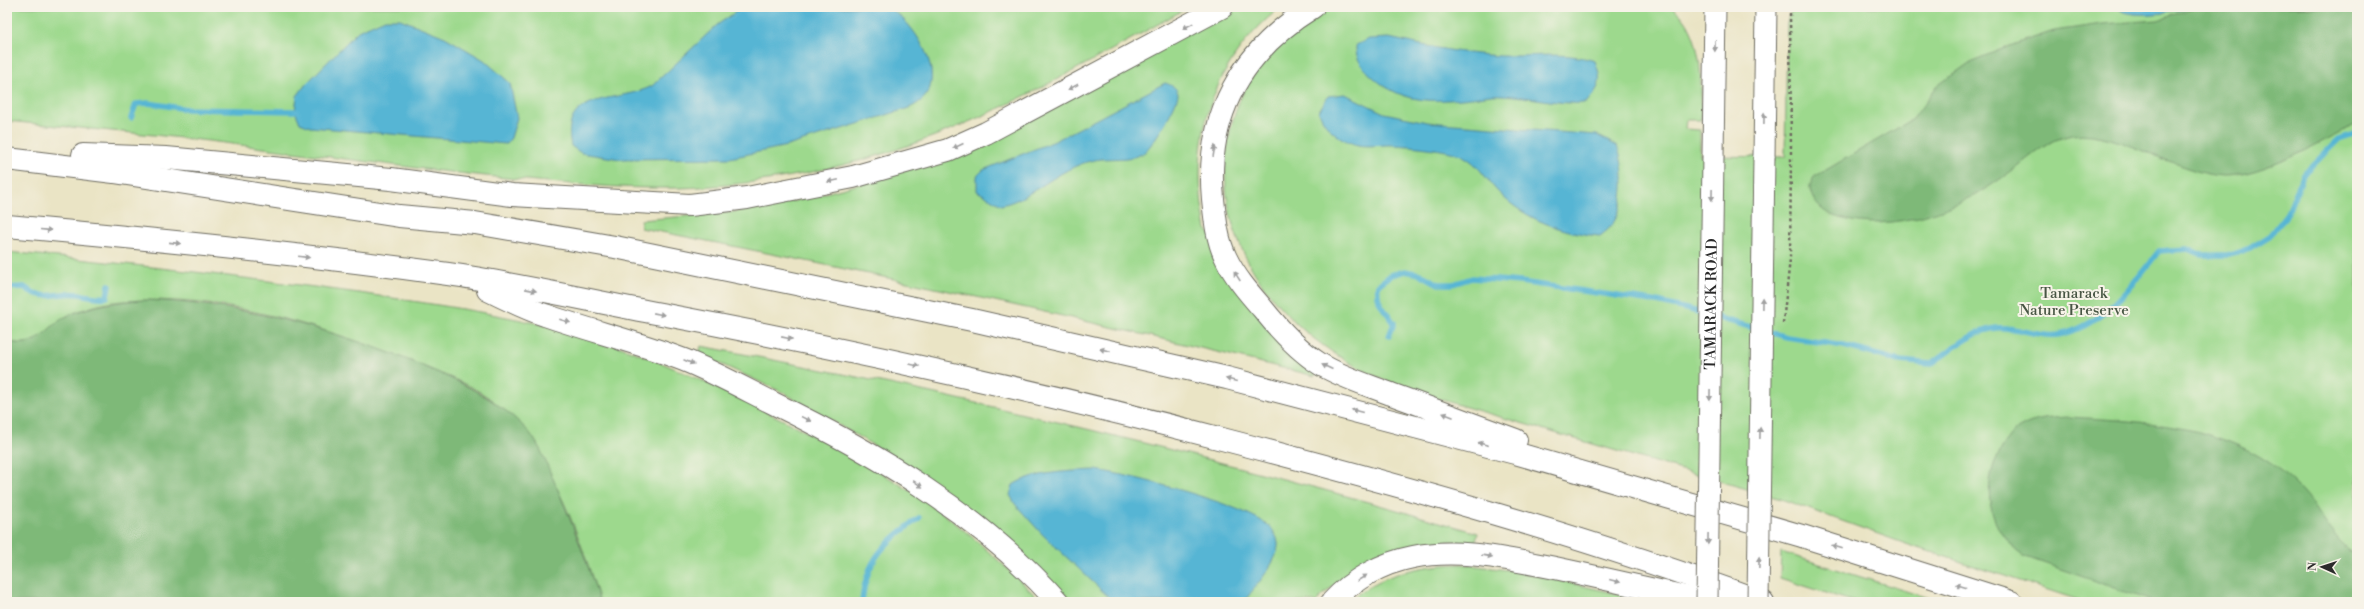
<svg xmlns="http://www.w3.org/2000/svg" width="2364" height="609" viewBox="0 0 2364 609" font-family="'Libre Bodoni',serif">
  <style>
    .green { fill: #9dd98d; stroke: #64825c }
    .forest { fill: #7eb978; stroke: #547252 }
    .water { fill: #56b5d4; stroke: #407080 }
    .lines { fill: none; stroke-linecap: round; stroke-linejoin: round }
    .stream { stroke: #56b5d4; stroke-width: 5.5 }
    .secondary-casing { stroke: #6e6c61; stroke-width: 23 }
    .highway-casing { stroke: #6e6c61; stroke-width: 24 }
    .path { stroke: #6e6c61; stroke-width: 2.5; stroke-dasharray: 3 3; stroke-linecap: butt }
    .secondary { stroke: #fff; stroke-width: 21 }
    .highway { stroke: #fff; stroke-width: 22 }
    .secondary-bridge-casing { stroke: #6e6c61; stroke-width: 23; stroke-linecap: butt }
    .path-bridge { stroke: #6e6c61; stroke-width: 2.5; stroke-dasharray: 3 3; stroke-linecap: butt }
    .secondary-bridge { stroke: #fff; stroke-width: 21 }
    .oneway { fill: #a0a0a0 }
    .labels { text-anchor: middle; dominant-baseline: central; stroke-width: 4; stroke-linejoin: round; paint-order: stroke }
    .park-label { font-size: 15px; fill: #485644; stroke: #f7f3e8 }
    .street-label { font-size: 15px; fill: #2b2b2b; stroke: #f7f3e8 }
  </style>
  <rect width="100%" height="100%" fill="#f7f3e8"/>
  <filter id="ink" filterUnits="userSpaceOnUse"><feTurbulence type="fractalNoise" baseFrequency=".025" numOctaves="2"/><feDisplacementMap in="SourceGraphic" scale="8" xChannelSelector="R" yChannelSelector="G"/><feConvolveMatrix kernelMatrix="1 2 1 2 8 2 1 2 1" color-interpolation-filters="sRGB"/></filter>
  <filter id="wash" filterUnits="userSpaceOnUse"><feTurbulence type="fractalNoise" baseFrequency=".012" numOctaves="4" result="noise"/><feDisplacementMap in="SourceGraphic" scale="16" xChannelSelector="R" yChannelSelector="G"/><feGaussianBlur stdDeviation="0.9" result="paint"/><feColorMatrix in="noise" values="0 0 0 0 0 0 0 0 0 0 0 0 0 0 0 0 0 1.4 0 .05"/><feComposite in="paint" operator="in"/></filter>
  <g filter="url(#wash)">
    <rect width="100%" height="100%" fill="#eae4c5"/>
    <g class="green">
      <path d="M7 7H1189C1087 63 986 124 873 157 810 175 745 186 679 188 618 189 557 183 495 177 399 167 304 153 209 141 142 133 74 128 7 121Z"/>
      <path d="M1234 7H1281C1210 63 1188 142 1206 229L1318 372 1315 376C1092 320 867 272 641 228V220L733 212 795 201 864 183 1170 41Z"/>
      <path d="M1328 7H1672C1705 31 1701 84 1701 120H1686L1685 129 1700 130V156L1785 157 1787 24 1789 15 1795 7H2357V602H2085L1906 544 1781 499 1425 395C1396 385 1366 374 1340 357 1251 301 1199 205 1239 102 1253 67 1294 22 1328 7Z"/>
      <path d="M7 252C125 263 242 277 359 293 444 306 530 317 612 344 658 360 702 380 746 402 815 435 884 470 946 516 980 542 1011 572 1042 602H600C579 534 554 462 503 410 484 389 447 376 421 366 328 328 225 294 123 301 106 302 85 308 69 315 45 327 39 351 7 341Z"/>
      <path d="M701 346C963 395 1221 459 1478 533L1475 543C1415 534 1357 560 1316 602H1067L890 455 784 393 699 354Z"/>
      <path d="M1781 552 1941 602H1854L1780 578Z"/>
      <path d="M1461 564 1516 571 1654 602H1348C1379 574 1420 565 1461 564Z"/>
    </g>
    <g class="forest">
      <path d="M2196 7H2357V124C2322 141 2263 176 2224 176 2174 174 2108 122 2064 137 2041 144 2023 164 2003 177 1960 209 1889 235 1837 217 1823 213 1809 200 1810 185L1814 177 1913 119 1937 86 1972 61 2015 44 2054 31 2102 24 2158 20Z"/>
      <path d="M144 300C237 303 325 327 411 361 454 379 497 397 529 432 540 445 547 465 554 481 571 520 587 561 600 602H7V341C39 351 45 326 69 315 93 305 119 301 144 300Z"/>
      <path d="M2069 417C2153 422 2238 425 2300 488 2321 509 2331 540 2357 555V602H2155L2023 556C1988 532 1979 484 2002 448 2006 441 2012 432 2019 428 2035 418 2052 418 2069 417Z"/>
    </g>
    <g class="water">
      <path d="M743 7C780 7 816 7 853 7 862 7 878 4 886 7 907 16 928 48 931 70 933 89 927 100 909 108L787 146 730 158 620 159 581 153 571 146C559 90 620 103 652 86L717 25Z"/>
      <path d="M2117 7H2189C2177 13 2125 20 2117 7Z"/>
      <path d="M385 19H400L445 37 484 60 510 83 517 118 511 138 506 144 310 127 300 123 295 111 297 96 306 84 358 31Z"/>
      <path d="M1389 38C1425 46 1464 54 1501 56 1533 57 1564 51 1595 61 1603 82 1600 87 1586 103 1558 105 1529 96 1501 95 1491 94 1481 97 1471 98 1433 102 1404 104 1374 78 1363 68 1355 60 1356 45L1369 39Z"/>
      <path d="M1165 83C1171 85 1177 87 1178 94 1178 104 1151 149 1142 154 1128 161 1110 157 1094 160 1058 168 1032 199 1001 205L977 191V176L983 170 1055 141Z"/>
      <path d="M1345 94 1384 113 1427 122 1597 135 1617 146C1626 169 1626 204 1612 225 1609 229 1604 233 1600 236 1563 233 1526 220 1499 193 1487 181 1479 164 1463 156 1449 149 1405 145 1388 145 1379 145 1367 147 1358 145 1341 141 1323 127 1319 111L1328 96Z"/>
      <path d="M1095 470C1128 474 1247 505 1270 527 1274 531 1277 537 1278 542 1280 561 1254 587 1244 602H1114L1042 534 1015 504 1010 495 1013 485C1031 472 1073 471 1095 470Z"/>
    </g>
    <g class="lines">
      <g class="stream">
        <path d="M131 118 136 104 148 103 187 109 295 111"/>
        <path d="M7 288 24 287C45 303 57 291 79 294 89 296 96 298 107 297L109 285"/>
        <path d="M1716 317 1757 329"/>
        <path d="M1766 331 1787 337 1844 346 1900 361 1931 364C1950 351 1973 330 1997 328 2017 326 2038 338 2058 335 2103 327 2132 285 2159 251L2188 249 2202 255H2230L2250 248 2271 235 2288 213 2303 175 2339 139 2357 133"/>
        <path d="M1389 336 1394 323C1384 307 1376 306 1378 285L1391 275 1405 271 1420 274 1439 284H1453L1472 278 1520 282 1653 301 1707 314"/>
        <path d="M862 602C866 558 885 543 919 518"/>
      </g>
    </g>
  </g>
  <g filter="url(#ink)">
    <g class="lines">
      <g class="secondary-casing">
        <g id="secondary">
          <path d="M1713 156 1715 7"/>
          <path d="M1764 157 1766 7"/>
        </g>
      </g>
      <g class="highway-casing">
        <g id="highway">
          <path d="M1313 7C1242 51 1205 115 1213 199 1215 218 1217 240 1226 258 1235 277 1249 293 1262 308 1278 328 1298 350 1320 364 1341 377 1368 385 1391 394 1433 409 1474 425 1516 440"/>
          <path d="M83 155 166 158 391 179 512 195 690 205 747 198 853 177 948 150 986 133 1222 7"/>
          <path d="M7 159 114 172 399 216 475 223 615 247 972 320 1227 378 1515 453 1802 536 2011 602"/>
          <path d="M7 226C154 239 301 254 448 274 519 284 590 301 661 314 851 350 1039 391 1226 440 1407 487 1587 537 1763 602"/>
          <path d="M488 290C507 299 526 309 545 315 591 331 638 342 684 360 714 372 743 388 773 403 877 454 980 514 1058 602"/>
          <path d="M1332 602C1353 579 1382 563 1413 557 1456 548 1502 558 1545 566 1599 577 1653 590 1708 602"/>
        </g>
      </g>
      <path class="path" d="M1790 7 1791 157"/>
      <use href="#secondary" class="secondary"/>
      <use href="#highway" class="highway"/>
      <g class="secondary-bridge-casing">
        <g id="secondary-bridge">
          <path id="s1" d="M1707 602 1713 156"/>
          <path d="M1758 602 1764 157"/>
        </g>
      </g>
      <path class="path-bridge" d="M1783 323 1790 259 1791 157"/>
      <use href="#secondary-bridge" class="secondary-bridge"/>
    </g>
    <defs><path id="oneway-solid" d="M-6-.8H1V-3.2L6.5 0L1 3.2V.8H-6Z"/></defs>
    <g class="oneway">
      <use href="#oneway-solid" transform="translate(1188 26) rotate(152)"/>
      <use href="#oneway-solid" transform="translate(1715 46) rotate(91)"/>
      <use href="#oneway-solid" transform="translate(1073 87) rotate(152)"/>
      <use href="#oneway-solid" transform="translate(1764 118) rotate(-89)"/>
      <use href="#oneway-solid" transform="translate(958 146) rotate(156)"/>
      <use href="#oneway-solid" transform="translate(1214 151) rotate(-81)"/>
      <use href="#oneway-solid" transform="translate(833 181) rotate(168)"/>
      <use href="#oneway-solid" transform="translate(1712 195) rotate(91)"/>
      <use href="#oneway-solid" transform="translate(46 230) rotate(5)"/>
      <use href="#oneway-solid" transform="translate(175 243) rotate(6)"/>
      <use href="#oneway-solid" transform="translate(304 257) rotate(7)"/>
      <use href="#oneway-solid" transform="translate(1237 276) rotate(-123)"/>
      <use href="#oneway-solid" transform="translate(531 290) rotate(11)"/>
      <use href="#oneway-solid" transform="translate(1762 303) rotate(-89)"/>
      <use href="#oneway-solid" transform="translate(659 314) rotate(11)"/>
      <use href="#oneway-solid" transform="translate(565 321) rotate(17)"/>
      <use href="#oneway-solid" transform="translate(787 338) rotate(11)"/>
      <use href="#oneway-solid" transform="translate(1105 350) rotate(-167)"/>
      <use href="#oneway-solid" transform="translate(689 362) rotate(23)"/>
      <use href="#oneway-solid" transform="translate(914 365) rotate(12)"/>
      <use href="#oneway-solid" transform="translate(1327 367) rotate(-156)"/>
      <use href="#oneway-solid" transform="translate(1231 380) rotate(-166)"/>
      <use href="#oneway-solid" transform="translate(1710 395) rotate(91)"/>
      <use href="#oneway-solid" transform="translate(1357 411) rotate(-166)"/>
      <use href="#oneway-solid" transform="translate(1448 415) rotate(-159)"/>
      <use href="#oneway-solid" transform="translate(806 419) rotate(26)"/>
      <use href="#oneway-solid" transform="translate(1760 433) rotate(-89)"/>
      <use href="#oneway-solid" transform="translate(1483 444) rotate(-165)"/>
      <use href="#oneway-solid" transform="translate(918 484) rotate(35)"/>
      <use href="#oneway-solid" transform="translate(1708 539) rotate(91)"/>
      <use href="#oneway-solid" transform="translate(1837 547) rotate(-163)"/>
      <use href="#oneway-solid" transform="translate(1487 556) rotate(9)"/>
      <use href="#oneway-solid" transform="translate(1759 563) rotate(-89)"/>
      <use href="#oneway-solid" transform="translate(1362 578) rotate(-32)"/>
      <use href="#oneway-solid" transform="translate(1615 581) rotate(14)"/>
      <use href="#oneway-solid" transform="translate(1961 586) rotate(-162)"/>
    </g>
  </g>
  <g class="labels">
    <g class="park-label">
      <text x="2074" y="293">Tamarack<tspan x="2074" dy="17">Nature Preserve</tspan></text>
    </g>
    <g class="street-label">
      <text stroke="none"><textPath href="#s1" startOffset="298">TAMARACK ROAD</textPath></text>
    </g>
  </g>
  <rect width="2364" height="609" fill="none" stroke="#f7f3e8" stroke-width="24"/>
  <g transform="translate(2322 567) rotate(273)" stroke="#f7f3e8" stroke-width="3" paint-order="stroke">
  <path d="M0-3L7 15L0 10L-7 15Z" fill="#2b2b2b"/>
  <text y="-6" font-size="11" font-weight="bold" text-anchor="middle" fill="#2b2b2b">N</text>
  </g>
</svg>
